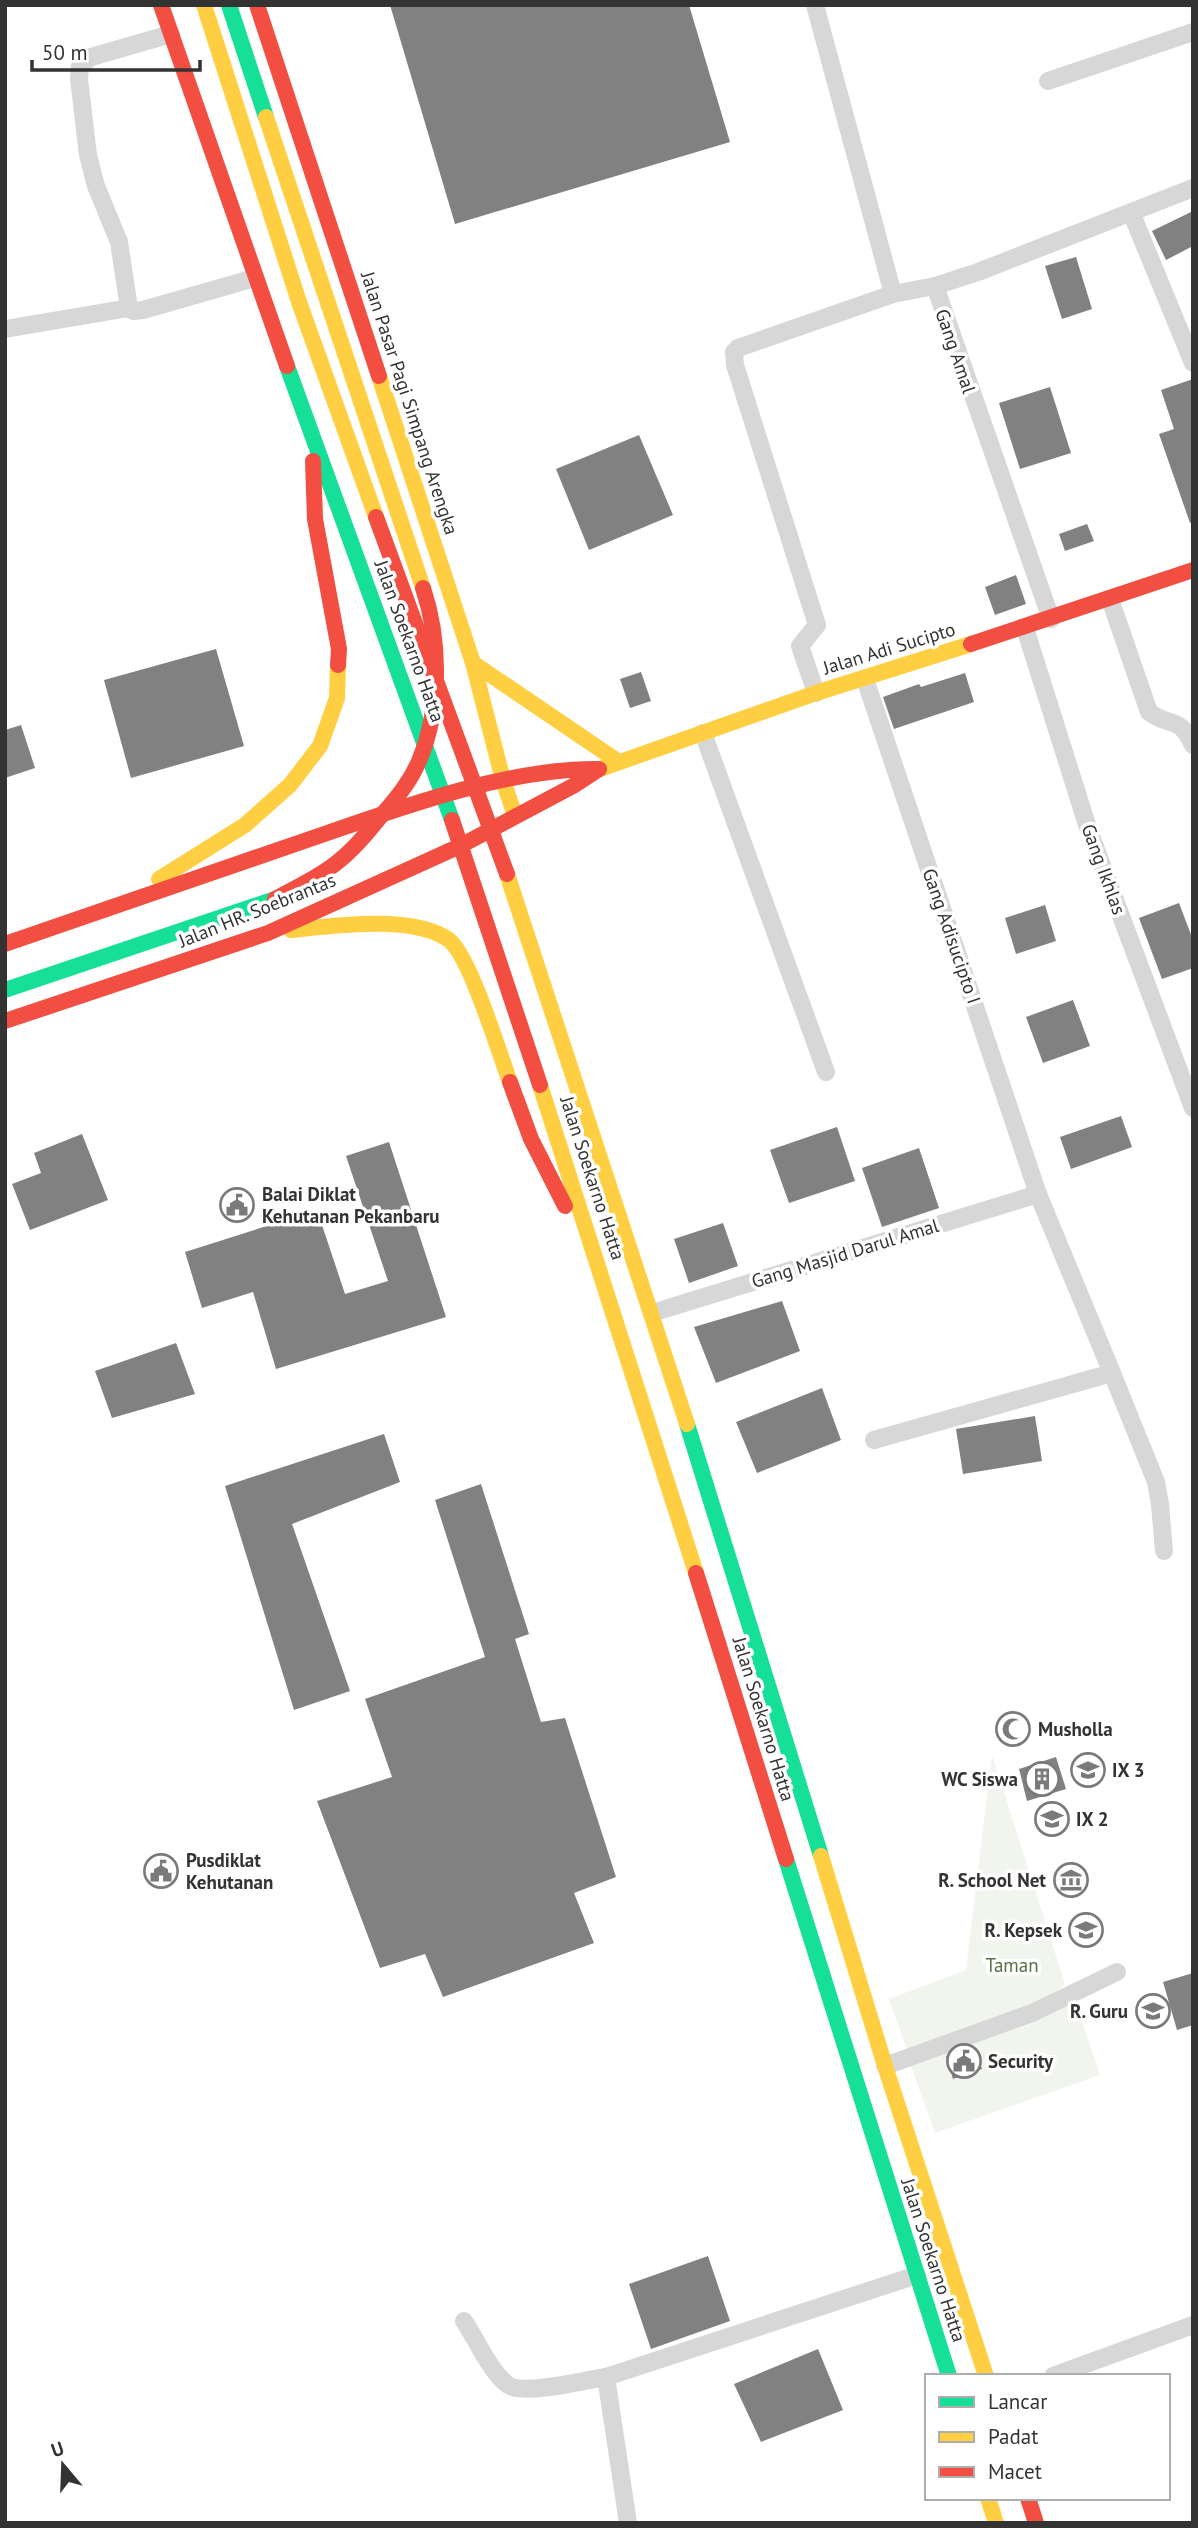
<svg xmlns="http://www.w3.org/2000/svg" width="1198" height="2528" viewBox="0 0 1198 2528" font-family="'PT Sans',sans-serif">
  <style>
    .green { fill: #f1f5ed }
    .building { fill: #818181 }
    .lines { fill: none; stroke-linecap: round; stroke-linejoin: round }
    .street { stroke: #d7d7d7; stroke-width: 18 }
    .fast { stroke: #16e098; stroke-width: 16 }
    .slow { stroke: #ffcf43; stroke-width: 16 }
    .jam { stroke: #f24e42; stroke-width: 16 }
    .slow-bridge { stroke: #ffcf43; stroke-width: 16 }
    .jam-bridge { stroke: #f24e42; stroke-width: 16 }
    .labels { text-anchor: middle; dominant-baseline: central; stroke-width: 7; stroke-linejoin: round; paint-order: stroke }
    .street-label { font-size: 19px; fill: #333; stroke: #fff }
    .poi-label { font-size: 19px; font-weight: bold; fill: #333; stroke: #fff; text-anchor: start }
    .park-label { font-size: 19px; fill: #56703f; stroke: #fff }
  </style>
  <rect width="100%" height="100%" fill="#fff"/>
  <g class="green">
    <path d="M992 1755 1065 1984 1043 2004 907 2050 889 1999 966 1970Z"/>
    <path d="M1073 1995 1100 2075 935 2133 909 2061Z"/>
  </g>
  <g class="building">
    <path d="M390 5H689L730 142 455 224Z"/>
    <path d="M1193 211V246L1166 260 1152 231Z"/>
    <path d="M1076 257 1092 309 1062 319 1045 266Z"/>
    <path d="M1193 379V522L1190 523 1159 434 1174 429 1161 390Z"/>
    <path d="M1050 387 1071 453 1020 469 999 403Z"/>
    <path d="M639 435 673 515 589 550 556 469Z"/>
    <path d="M1087 524 1094 541 1065 551 1059 534Z"/>
    <path d="M1016 575 1026 604 995 615 985 587Z"/>
    <path d="M216 649 244 746 131 778 104 680Z"/>
    <path d="M641 672 651 701 630 708 620 679Z"/>
    <path d="M965 673 974 702 894 729 883 697 919 684 921 687Z"/>
    <path d="M21 725 35 768 5 778V730Z"/>
    <path d="M1179 903 1193 940V968L1162 979 1139 918Z"/>
    <path d="M1045 905 1056 941 1016 954 1005 918Z"/>
    <path d="M1073 1000 1090 1046 1043 1063 1026 1017Z"/>
    <path d="M1121 1116 1132 1147 1071 1169 1060 1137Z"/>
    <path d="M837 1127 855 1181 789 1203 770 1150Z"/>
    <path d="M82 1134 108 1200 30 1230 12 1184 41 1173 34 1153Z"/>
    <path d="M389 1142 446 1317 276 1369 253 1292 202 1308 185 1252 317 1210 345 1294 388 1281 346 1156Z"/>
    <path d="M919 1148 939 1208 882 1227 862 1168Z"/>
    <path d="M723 1223 738 1266 689 1283 674 1239Z"/>
    <path d="M782 1301 800 1351 716 1383 694 1327Z"/>
    <path d="M176 1343 195 1394 112 1418 95 1371Z"/>
    <path d="M822 1388 841 1440 757 1473 736 1422Z"/>
    <path d="M1035 1416 1042 1461 963 1474 956 1429Z"/>
    <path d="M384 1434 400 1482 292 1524 350 1691 294 1710 225 1486Z"/>
    <path d="M481 1484 529 1634 515 1639 541 1722 565 1718 616 1877 574 1893 594 1943 443 1997 425 1954 380 1968 317 1801 392 1777 365 1699 485 1657 435 1500Z"/>
    <path d="M1056 1757 1066 1789 1027 1801 1019 1769Z"/>
    <path d="M1193 1973V2025L1177 2030 1163 1982Z"/>
    <path d="M974 2046 982 2069 953 2079 946 2056Z"/>
    <path d="M708 2256 730 2321 651 2349 629 2284Z"/>
    <path d="M818 2349 843 2410 761 2442 734 2384Z"/>
  </g>
  <g class="lines">
    <g class="street">
      <path d="M815 5 893 294 935 286 1051 619"/>
      <path d="M171 34 91 57 80 66 79 79 88 155 96 186 119 242 129 308 133 311 143 310 255 278"/>
      <path d="M1048 81 1193 32"/>
      <path d="M1131 212 1193 363"/>
      <path d="M935 286 978 272 1193 188"/>
      <path d="M5 329 129 308"/>
      <path d="M1110 599 1149 712C1172 729 1178 714 1193 745"/>
      <path d="M1025 628 1088 828 1193 1108"/>
      <path d="M865 679 1038 1194 1112 1373 874 1440"/>
      <path d="M816 693 800 646 817 625 735 365 734 352 738 348 893 294"/>
      <path d="M703 733 826 1072"/>
      <path d="M652 1313 1038 1194"/>
      <path d="M1112 1373 1156 1482 1160 1504 1164 1551"/>
      <path d="M885 2066 1032 2013 1117 1972"/>
      <path d="M464 2321C476 2339 491 2373 508 2385 524 2396 586 2380 606 2377"/>
      <path d="M1053 2376 1193 2325"/>
      <path d="M628 2523 606 2377 917 2275"/>
    </g>
    <g class="fast">
      <path d="M229 5 266 117"/>
      <path d="M287 366 452 820"/>
      <path d="M5 990 275 899"/>
      <path d="M687 1424 821 1856"/>
      <path d="M786 1859 949 2376"/>
    </g>
    <g class="slow">
      <path d="M204 5 299 302 376 517"/>
      <path d="M379 376 473 663 503 780 515 816"/>
      <path d="M473 663 619 762"/>
      <path d="M600 769 816 693 971 644"/>
      <path d="M507 874 687 1424"/>
      <path d="M159 879 245 825 290 785 320 746 337 698 338 665"/>
      <path d="M291 930C333 926 413 914 449 940 470 956 499 1053 510 1082"/>
      <path d="M540 1085 696 1573"/>
      <path d="M821 1856 885 2066 986 2376"/>
      <path d="M988 2498 996 2523"/>
    </g>
    <g class="jam">
      <path d="M161 5 287 366"/>
      <path d="M257 5 379 376"/>
      <path d="M313 461 315 519 339 649 338 665"/>
      <path d="M376 517 507 874"/>
      <path d="M971 644 1193 570"/>
      <path d="M452 820 540 1085"/>
      <path d="M5 944C106 909 206 875 307 840 394 810 503 769 595 769"/>
      <path d="M5 1021 268 933 460 846 573 786 599 769"/>
      <path d="M510 1082 531 1139 565 1206"/>
      <path d="M696 1573 786 1859"/>
      <path d="M1028 2498 1036 2523"/>
    </g>
    <path class="slow-bridge" d="M266 117 423 588"/>
    <path class="jam-bridge" d="M275 899C295 888 317 878 335 864 351 852 364 837 376 822 392 803 409 785 419 761 441 709 441 642 423 588"/>
  </g>
  <defs>
    <g id="civic-ring" transform="scale(1.75)"><circle r="9.5" fill="#fff" stroke="#7a7a7a" stroke-width="1.5"/><path d="M-.6-6.5H3V-4.5H.6V-3L4-1V1h2V6H-6V1h2V-1L-.6-3ZM-1.2 2.5V6h2.4V2.5Z" fill="#7a7a7a"/></g>
    <g id="mosque-ring" transform="scale(1.75)"><circle r="9.5" fill="#fff" stroke="#7a7a7a" stroke-width="1.5"/><path d="M3.5-4.9A6 6 0 1 0 3.5 4.9A5 5 0 1 1 3.5-4.9Z" fill="#7a7a7a"/></g>
    <g id="school-ring" transform="scale(1.75)"><circle r="9.5" fill="#fff" stroke="#7a7a7a" stroke-width="1.5"/><path d="M0-5L7-2L0 1L-7-2ZM-4 1L0 2.5L4 1V4Q0 6-4 4Z" fill="#7a7a7a"/></g>
    <g id="building-ring" transform="scale(1.75)"><circle r="9.5" fill="#fff" stroke="#7a7a7a" stroke-width="1.5"/><path d="M-4-6H4V6H1V3H-1V6H-4ZM-2.5-4.3h1.7v1.8h-1.7ZM.8-4.3h1.7v1.8H.8ZM-2.5-1h1.7V.8h-1.7ZM.8-1h1.7V.8H.8Z" fill="#7a7a7a"/></g>
    <g id="museum-ring" transform="scale(1.75)"><circle r="9.5" fill="#fff" stroke="#7a7a7a" stroke-width="1.5"/><path d="M0-6L6-3V-2H-6V-3ZM-5-1h2V3h-2ZM-1-1h2V3h-2ZM3-1h2V3H3ZM-6 4H6V6H-6Z" fill="#7a7a7a"/></g>
    <g id="university-ring" transform="scale(1.75)"><circle r="9.5" fill="#fff" stroke="#7a7a7a" stroke-width="1.5"/><path d="M0-5L7-2L0 1L-7-2ZM-4 1L0 2.5L4 1V4Q0 6-4 4Z" fill="#7a7a7a"/></g>
  </defs>
  <g fill-rule="evenodd">
    <use href="#civic-ring" x="237" y="1205"/>
    <use href="#mosque-ring" x="1013" y="1729"/>
    <use href="#school-ring" x="1088" y="1770"/>
    <use href="#building-ring" x="1042" y="1779"/>
    <use href="#school-ring" x="1052" y="1819"/>
    <use href="#civic-ring" x="161" y="1871"/>
    <use href="#museum-ring" x="1071" y="1880"/>
    <use href="#university-ring" x="1086" y="1930"/>
    <use href="#university-ring" x="1153" y="2011"/>
    <use href="#civic-ring" x="964" y="2061"/>
  </g>
  <g class="labels">
    <g class="street-label">
      <text transform="translate(956 351) rotate(71)">Gang Amal</text>
      <text transform="translate(410 403) rotate(72)">Jalan Pasar Pagi Simpang Arengka</text>
      <text transform="translate(410 641) rotate(70)">Jalan Soekarno Hatta</text>
      <text transform="translate(889 648) rotate(-17)">Jalan Adi Sucipto</text>
      <text transform="translate(1104 869) rotate(70)">Gang Ikhlas</text>
      <text transform="translate(257 910) rotate(-22)">Jalan HR. Soebrantas</text>
      <text transform="translate(952 936) rotate(71)">Gang Adisucipto I</text>
      <text transform="translate(593 1178) rotate(72)">Jalan Soekarno Hatta</text>
      <text transform="translate(845 1253) rotate(-17)">Gang Masjid Darul Amal</text>
      <text transform="translate(764 1719) rotate(73)">Jalan Soekarno Hatta</text>
      <text transform="translate(934 2260) rotate(72)">Jalan Soekarno Hatta</text>
    </g>
    <g class="poi-label">
      <text x="262" y="1194">Balai Diklat<tspan x="262" dy="22">Kehutanan Pekanbaru</tspan></text>
      <text x="1038" y="1729">Musholla</text>
      <text x="1112" y="1770">IX 3</text>
      <text x="1018" y="1779" text-anchor="end">WC Siswa</text>
      <text x="1076" y="1819">IX 2</text>
      <text x="186" y="1860">Pusdiklat<tspan x="186" dy="22">Kehutanan</tspan></text>
      <text x="1046" y="1880" text-anchor="end">R. School Net</text>
      <text x="1062" y="1930" text-anchor="end">R. Kepsek</text>
      <text x="1128" y="2011" text-anchor="end">R. Guru</text>
      <text x="988" y="2061">Security</text>
    </g>
    <g class="park-label">
      <text x="1012" y="1965">Taman</text>
    </g>
  </g>
  <rect width="1198" height="2528" fill="none" stroke="#333333" stroke-width="14"/>
  <rect x="925" y="2374" width="245" height="126" fill="#ffffff" stroke="#adadad" stroke-width="2"/>
  <rect x="939" y="2397" width="35" height="10" fill="#16e098" stroke="#adadad" stroke-width="2"/>
  <text x="988" y="2409" font-size="21" fill="#333333">Lancar</text>
  <rect x="939" y="2432" width="35" height="10" fill="#ffcf43" stroke="#adadad" stroke-width="2"/>
  <text x="988" y="2444" font-size="21" fill="#333333">Padat</text>
  <rect x="939" y="2467" width="35" height="10" fill="#f24e42" stroke="#adadad" stroke-width="2"/>
  <text x="988" y="2479" font-size="21" fill="#333333">Macet</text>
  <g transform="translate(63 2465) rotate(341)" stroke="#ffffff" stroke-width="5" paint-order="stroke">
  <path d="M0-5L12 26L0 18L-12 26Z" fill="#333333"/>
  <text y="-10" font-size="19" font-weight="bold" text-anchor="middle" fill="#333333">U</text>
  </g>
  <path d="M32 60v10h168v-10" fill="none" stroke="#333333" stroke-width="3.5"/>
  <text x="42" y="60" font-size="21" fill="#333333" stroke="#ffffff" stroke-width="5" paint-order="stroke">50 m</text>
</svg>
